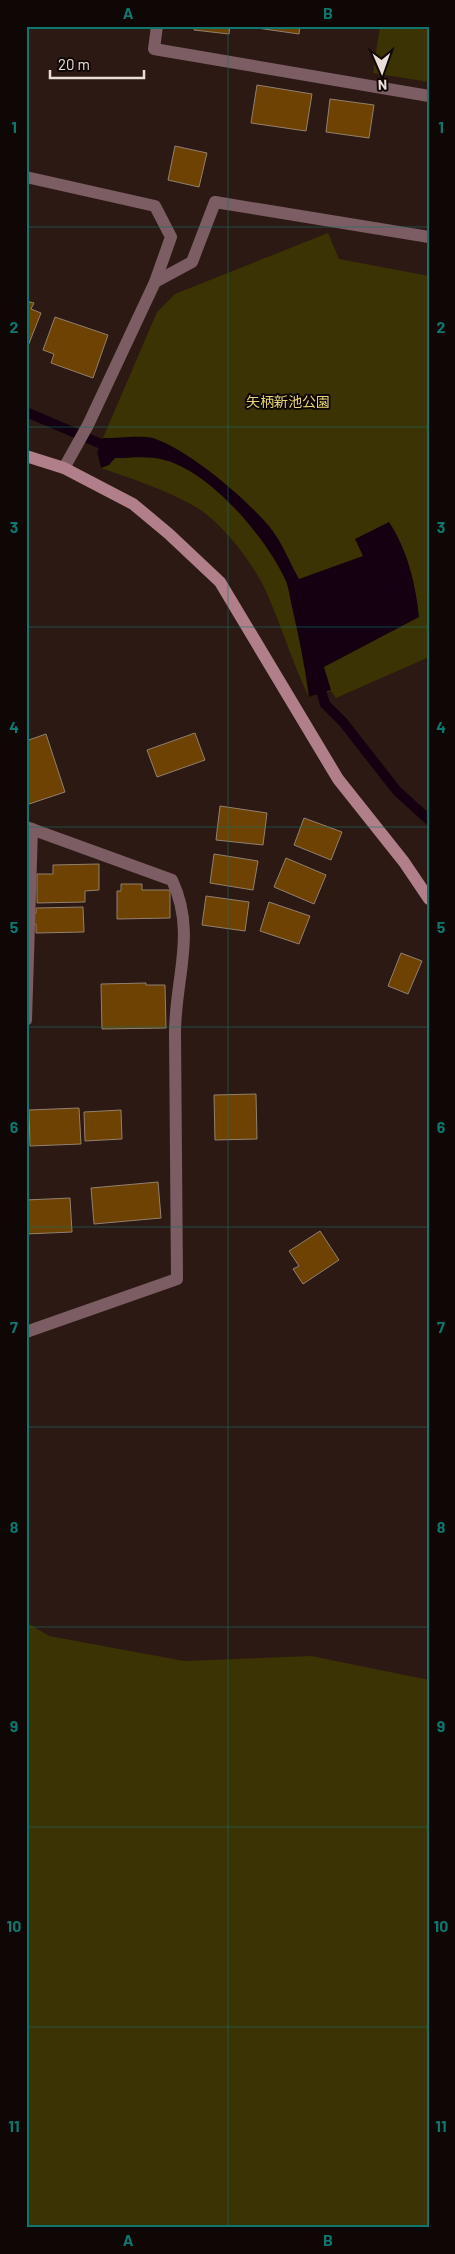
<svg xmlns="http://www.w3.org/2000/svg" width="455" height="2254" viewBox="0 0 455 2254" font-family="Barlow,'Noto Sans JP',sans-serif">
  <style>
    .green { fill: #3b3304 }
    .water { fill: #140011 }
    .lines { fill: none; stroke-linecap: round; stroke-linejoin: round }
    .stream { stroke: #140011; stroke-width: 10 }
    .building { fill: #6d4203; stroke: #92806e }
    .street { stroke: #7b5d63; stroke-width: 12 }
    .secondary { stroke: #b07f89; stroke-width: 12 }
    .grid { fill: none; stroke: #0f766e; stroke-width: 1; stroke-opacity: 0.55 }
    .labels { text-anchor: middle; dominant-baseline: central; stroke-width: 4; stroke-linejoin: round; paint-order: stroke }
    .park-label { font-size: 14px; fill: #e5d573; stroke: #0f0705 }
    .neatline { fill: none; stroke: #0f766e; stroke-width: 2 }
    .grid-label { font-size: 16px; text-anchor: middle; font-weight: bold; fill: #0f766e }
  </style>
  <rect width="100%" height="100%" fill="#2d1913"/>
  <g class="green">
    <path d="M380 26H404L429 30V82L373 73Z"/>
    <path d="M328 233 339 259 429 276V657L336 698 331 691 309 697C293 664 283 631 269 598 257 568 224 524 196 507 166 490 133 479 101 468L97 452 157 312 175 294Z"/>
    <path d="M26 1622 49 1636 184 1661 311 1656 429 1680V2228H26Z"/>
  </g>
  <path class="water" d="M103 438C117 438 141 435 153 438 189 450 244 497 269 526 282 542 289 561 299 579L363 556 355 539 389 522C407 549 416 585 419 617L324 667 331 690 309 697C305 667 299 637 292 607 290 599 289 589 286 581 267 539 213 475 168 461 151 455 132 458 115 458L109 465 101 468 97 452Z"/>
  <g class="lines">
    <g class="stream">
      <path d="M26 412 106 446H114"/>
      <path d="M318 680 325 704 343 722 397 791 429 820"/>
    </g>
  </g>
  <g class="building">
    <path d="M195 26H230L229 34 194 30Z"/>
    <path d="M257 26H300L299 34 257 28Z"/>
    <path d="M257 85 312 94 306 131 251 123Z"/>
    <path d="M330 99 374 105 369 138 326 132Z"/>
    <path d="M175 146 207 153 199 187 168 180Z"/>
    <path d="M26 301 34 303 31 309 41 313 26 351Z"/>
    <path d="M55 317 108 335 93 378 51 363 54 354 43 350Z"/>
    <path d="M195 733 205 760 157 777 147 750Z"/>
    <path d="M46 734 65 792 26 805V741Z"/>
    <path d="M220 806 267 813 263 845 216 840Z"/>
    <path d="M304 818 342 832 331 860 294 845Z"/>
    <path d="M214 854 258 861 253 890 210 883Z"/>
    <path d="M286 858 326 875 314 904 274 887Z"/>
    <path d="M99 864V890L85 891V902L37 903V874H53V865Z"/>
    <path d="M121 884H142V890H170V918L117 919V891H121Z"/>
    <path d="M206 896 249 902 245 931 202 925Z"/>
    <path d="M269 902 310 916 299 944 260 931Z"/>
    <path d="M83 907 84 932 36 933V924L33 923V913H36V908Z"/>
    <path d="M401 953 422 961 408 994 388 986Z"/>
    <path d="M146 983V985H165L166 1028 102 1029 101 984Z"/>
    <path d="M256 1094 257 1139 215 1140 214 1095Z"/>
    <path d="M79 1108 81 1144 30 1146 29 1110Z"/>
    <path d="M121 1110 122 1139 85 1141 84 1112Z"/>
    <path d="M158 1182 161 1218 94 1224 91 1188Z"/>
    <path d="M70 1198 72 1232 26 1234V1200Z"/>
    <path d="M320 1231 339 1260 303 1284 293 1269 299 1266 289 1251Z"/>
  </g>
  <g class="lines">
    <g class="street">
      <path d="M157 26 154 49 429 96"/>
      <path d="M26 177 155 206 171 237 155 282"/>
      <path d="M64 468 88 425 155 282 192 262 215 202 429 237"/>
      <path d="M26 827 172 880C197 933 175 978 175 1033 175 1115 177 1197 177 1279L26 1332"/>
      <path d="M26 1020 32 829"/>
    </g>
    <path class="secondary" d="M26 456 64 468 133 504 169 534 220 582 338 779 404 862 429 899"/>
  </g>
  <path class="grid" d="M228 26V2228M26 227H429M26 427H429M26 627H429M26 827H429M26 1027H429M26 1227H429M26 1427H429M26 1627H429M26 1827H429M26 2027H429"/>
  <g class="labels">
    <g class="park-label">
      <text x="288" y="401">矢柄新池公園</text>
    </g>
  </g>
  <rect width="455" height="2254" fill="none" stroke="#0f0705" stroke-width="55"/>
  <g transform="translate(382 72) rotate(178)" stroke="#0f0705" stroke-width="4" paint-order="stroke">
  <path d="M0-4L9 19L0 12L-9 19Z" fill="#ebddd8"/>
  <text y="-8" font-size="14" font-weight="bold" text-anchor="middle" fill="#ebddd8">N</text>
  </g>
  <path d="M50 70v8h94v-8" fill="none" stroke="#ebddd8" stroke-width="2.5"/>
  <text x="58" y="70" font-size="15" fill="#ebddd8" stroke="#0f0705" stroke-width="4" paint-order="stroke">20 m</text>
  <rect x="28" y="28" width="400" height="2198" class="neatline"/>
  <g class="grid-label">
    <text x="128" y="19">A</text>
    <text x="328" y="19">B</text>
    <text x="14" y="133">1</text>
    <text x="441" y="133">1</text>
    <text x="14" y="333">2</text>
    <text x="441" y="333">2</text>
    <text x="14" y="533">3</text>
    <text x="441" y="533">3</text>
    <text x="14" y="733">4</text>
    <text x="441" y="733">4</text>
    <text x="14" y="933">5</text>
    <text x="441" y="933">5</text>
    <text x="14" y="1133">6</text>
    <text x="441" y="1133">6</text>
    <text x="14" y="1333">7</text>
    <text x="441" y="1333">7</text>
    <text x="14" y="1533">8</text>
    <text x="441" y="1533">8</text>
    <text x="14" y="1732">9</text>
    <text x="441" y="1732">9</text>
    <text x="14" y="1932">10</text>
    <text x="441" y="1932">10</text>
    <text x="14" y="2132">11</text>
    <text x="441" y="2132">11</text>
    <text x="128" y="2246">A</text>
    <text x="328" y="2246">B</text>
  </g>
</svg>
